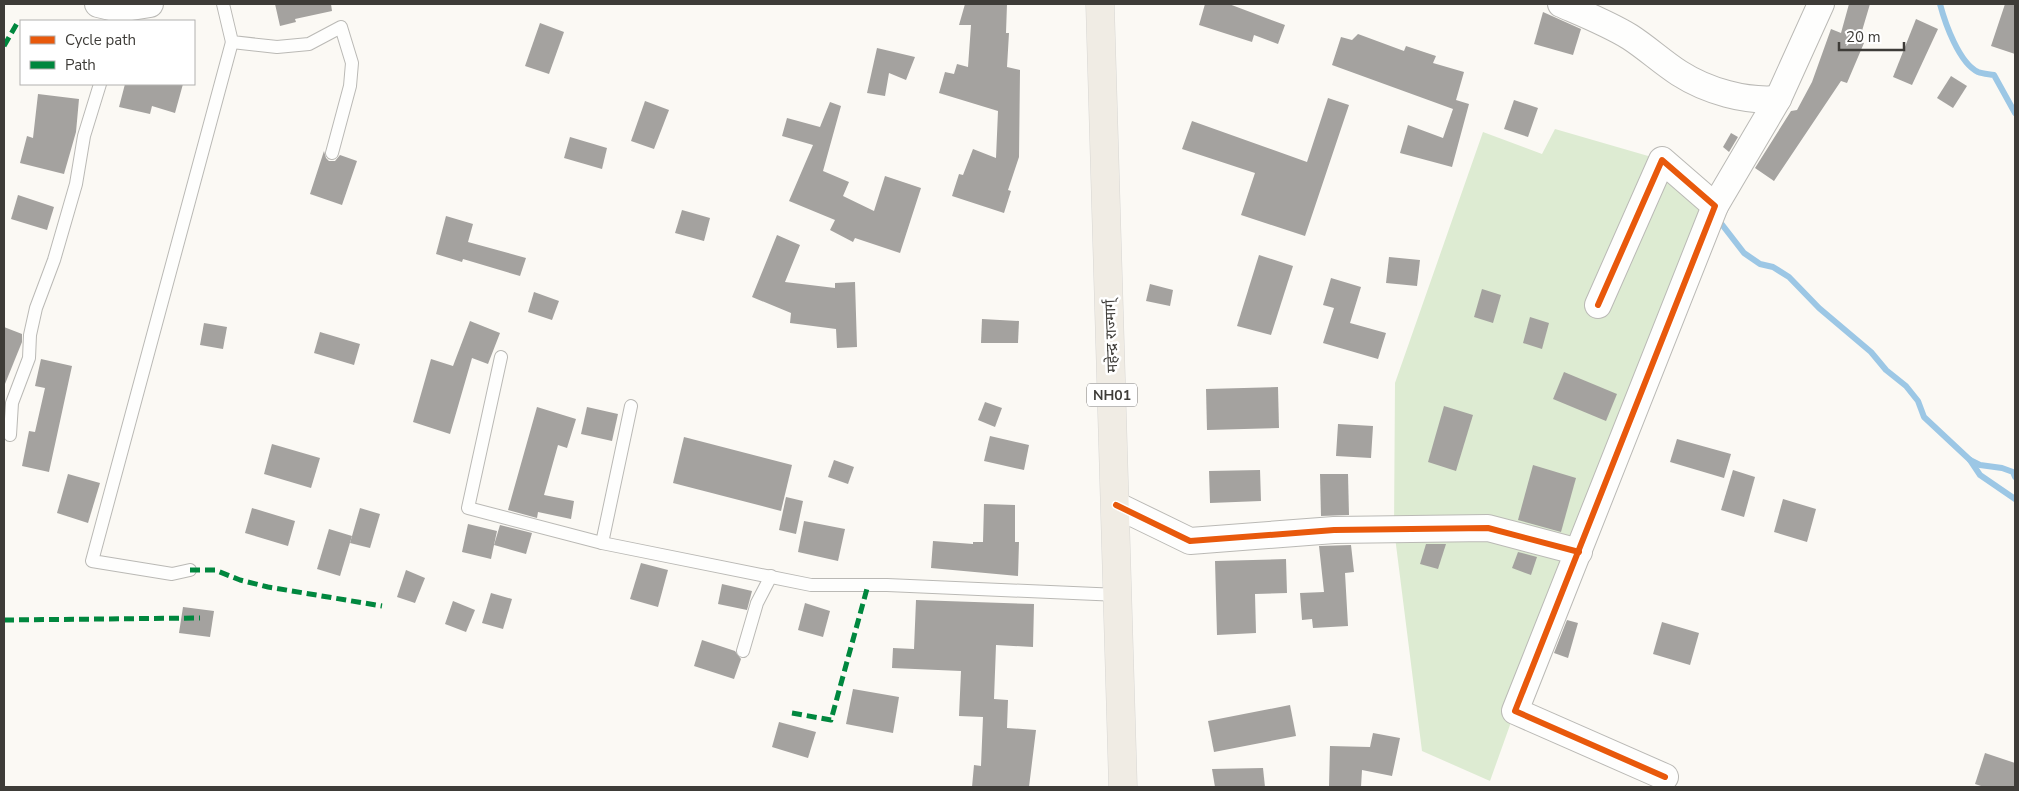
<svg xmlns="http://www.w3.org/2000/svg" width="2019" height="791" viewBox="0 0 2019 791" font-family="'Nunito Sans','Noto Sans Devanagari',sans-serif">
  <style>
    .green { fill: #ddebd2 }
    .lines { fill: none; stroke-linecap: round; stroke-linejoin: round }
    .stream { stroke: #9cc7e5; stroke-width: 6 }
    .building { fill: #a4a29f }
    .service-casing { stroke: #bab9b5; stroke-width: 14 }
    .minor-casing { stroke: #bab9b5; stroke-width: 28 }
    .trunk-casing { stroke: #d7d6d3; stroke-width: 29 }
    .service { stroke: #fefefd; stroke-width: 12 }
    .minor { stroke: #fefefd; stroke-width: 26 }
    .trunk { stroke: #f0ece4; stroke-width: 28 }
    .quiet { stroke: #00873e; stroke-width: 5; stroke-dasharray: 10 5; stroke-linecap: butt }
    .cycleway-casing { stroke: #fff; stroke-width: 9 }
    .cycleway { stroke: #e8590c; stroke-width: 6 }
    .labels { text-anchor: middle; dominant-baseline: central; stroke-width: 5; stroke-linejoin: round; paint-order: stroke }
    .shield { fill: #fff; stroke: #787674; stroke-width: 1 }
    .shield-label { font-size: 14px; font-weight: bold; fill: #3e3c38 }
    .street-label { font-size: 15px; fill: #3e3c38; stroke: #fff }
  </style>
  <rect width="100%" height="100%" fill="#fbf9f4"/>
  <path class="green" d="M1555 129 1662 160 1715 206 1515 711 1490 781 1422 751 1394 529 1395 383 1483 132 1542 154Z"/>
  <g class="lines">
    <g class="stream">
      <path d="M1940 4C1945 23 1959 63 1978 72 1983 74 1989 74 1994 75L2015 113"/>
      <path d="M1720 222 1744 253 1760 264 1773 267 1789 277 1819 308 1871 352 1886 370 1906 386 1918 401 1924 417 1970 460 1980 465 2002 468 2013 472 2015 477"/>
      <path d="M1970 460 1980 475 2015 499"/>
    </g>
  </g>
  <g class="building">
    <path d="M275 4H331L332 11 295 19 296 22 280 26Z"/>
    <path d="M965 4H1007L1006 33H1009L1007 67 1020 70 1019 157 1008 190 1011 191 1004 213 952 196 959 174 963 175 973 149 996 158 998 111 939 93 945 72 954 74 957 64 968 67 971 25H959Z"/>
    <path d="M1205 4H1229L1285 25 1278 44 1254 35 1252 42 1199 25Z"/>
    <path d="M1849 4H1870L1859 41 1864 43 1847 83 1841 81 1774 181 1755 168 1791 111 1797 110 1812 82 1831 29 1841 33Z"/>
    <path d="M2005 4H2015V54L1991 46Z"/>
    <path d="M1543 12 1581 29 1573 55 1534 44Z"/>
    <path d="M1916 19 1938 29 1912 85 1893 77Z"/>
    <path d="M540 23 564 32 549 74 525 66Z"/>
    <path d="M1358 34 1404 51 1406 46 1436 56 1433 63 1464 72 1456 100 1469 104 1452 167 1400 153 1408 125 1443 138 1453 109 1332 65 1341 37 1352 40Z"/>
    <path d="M877 48 915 57 906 80 889 73 885 96 867 93Z"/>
    <path d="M1951 76 1967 86 1953 108 1937 98Z"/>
    <path d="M125 84H183L175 113 152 106 150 114 119 107Z"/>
    <path d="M38 94 79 99 76 132 64 174 20 163 27 136 33 138Z"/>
    <path d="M1328 98 1349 105 1305 236 1241 215 1255 173 1182 149 1192 121 1307 162Z"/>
    <path d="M1514 100 1538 108 1528 137 1504 129Z"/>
    <path d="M645 101 669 110 654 149 631 141Z"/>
    <path d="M830 102 841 106 823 171 849 182 843 196 874 211 885 176 921 188 900 253 855 238 853 242 830 230 835 220 789 201 813 145 782 136 787 118 820 127Z"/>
    <path d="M1731 133 1738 137 1729 152 1723 147Z"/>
    <path d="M570 137 607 148 602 169 564 158Z"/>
    <path d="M324 151 326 158 329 161H335L340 155 357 161 342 205 310 194Z"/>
    <path d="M18 195 54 207 47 230 11 219Z"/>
    <path d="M682 210 710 218 704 241 675 233Z"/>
    <path d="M446 216 473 224 468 242 526 258 520 276 463 259 462 262 436 254Z"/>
    <path d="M777 235 800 245 785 282 835 288V283L855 282 857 347 837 348 836 329 790 323 791 313 752 297Z"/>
    <path d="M1259 255 1293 266 1271 335 1237 326Z"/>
    <path d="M1389 257 1420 260 1417 286 1386 283Z"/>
    <path d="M1331 278 1361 287 1350 323 1386 333 1378 359 1323 343 1334 308 1323 305Z"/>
    <path d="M1150 284 1173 290 1170 306 1146 301Z"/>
    <path d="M1482 289 1501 295 1493 323 1474 317Z"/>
    <path d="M534 292 559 301 552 320 528 312Z"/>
    <path d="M1530 317 1549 323 1542 349 1523 343Z"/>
    <path d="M982 319 1019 321 1018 343H981Z"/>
    <path d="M470 321 500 333 488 364 472 358 450 434 413 422 431 359 453 366Z"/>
    <path d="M204 323 227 327 223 349 200 345Z"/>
    <path d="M4 327 22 334V342L5 384Z"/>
    <path d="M320 332 360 344 354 365 314 353Z"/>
    <path d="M41 359 72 366 49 472 22 466 29 431 35 432 45 388 35 386Z"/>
    <path d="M1564 372 1617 394 1606 421 1553 399Z"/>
    <path d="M1278 387 1279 428 1207 430 1206 389Z"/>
    <path d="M985 402 1002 408 995 427 978 420Z"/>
    <path d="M1444 406 1473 415 1456 471 1428 462Z"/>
    <path d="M537 407 576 419 567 448 558 445 544 495 574 501 571 519 538 512 537 518 508 510Z"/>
    <path d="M587 407 618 414 612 441 581 434Z"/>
    <path d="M1338 424 1373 426 1371 458 1336 456Z"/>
    <path d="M990 436 1029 445 1024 470 984 461Z"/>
    <path d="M684 437 792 465 781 511 673 483Z"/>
    <path d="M1677 439 1731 454 1724 478 1670 462Z"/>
    <path d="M272 444 320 458 311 488 264 474Z"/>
    <path d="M834 460 854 467 848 484 828 477Z"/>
    <path d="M1533 465 1576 478 1561 532 1518 520Z"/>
    <path d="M1260 470 1261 501 1210 503 1209 471Z"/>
    <path d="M1733 470 1755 477 1744 517 1721 510Z"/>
    <path d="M68 474 100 483 88 523 57 513Z"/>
    <path d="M1320 474H1348L1349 515 1321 516Z"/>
    <path d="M786 497 803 501 796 534 779 530Z"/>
    <path d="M1783 499 1816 509 1807 542 1774 532Z"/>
    <path d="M984 504 1015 505V542H1019L1018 576 931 568 933 541 973 544V542H983Z"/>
    <path d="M252 508 295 521 288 546 245 533Z"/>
    <path d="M360 508 380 514 370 548 350 543Z"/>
    <path d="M804 521 845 529 838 561 798 552Z"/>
    <path d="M468 524 497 531 491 559 462 552Z"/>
    <path d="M500 525 532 533 526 554 494 545Z"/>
    <path d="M329 529 352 536 340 576 317 569Z"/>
    <path d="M1426 544H1446L1438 569 1420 564Z"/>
    <path d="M1351 545 1354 572 1345 573 1348 626 1313 628 1312 619 1302 620 1300 593 1324 592 1319 546Z"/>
    <path d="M1518 552 1537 557 1531 575 1512 568Z"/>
    <path d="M1286 559 1287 593 1255 594 1256 633 1217 635 1215 561Z"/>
    <path d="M641 563 668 570 658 607 630 599Z"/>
    <path d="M406 570 425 578 415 603 397 597Z"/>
    <path d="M722 584 752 591 747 610 718 604Z"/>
    <path d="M491 593 512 599 503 629 482 623Z"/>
    <path d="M916 600 1034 604 1033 647 996 645 994 699 1008 700 1007 728 1036 730 1029 787H972L974 765 981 766 983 717 959 716 961 671 892 668 893 648 914 649Z"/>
    <path d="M453 601 475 610 466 632 445 624Z"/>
    <path d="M805 603 830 611 823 637 798 630Z"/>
    <path d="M183 607 214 611 210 637 179 633Z"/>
    <path d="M1567 620 1578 623 1568 658 1554 653Z"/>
    <path d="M1662 622 1699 633 1690 665 1653 654Z"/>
    <path d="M702 640 735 651 741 659 734 679 694 666Z"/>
    <path d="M853 689 899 697 893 733 846 724Z"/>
    <path d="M1290 705 1296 736 1214 752 1208 721Z"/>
    <path d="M779 722 816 732 808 758 772 747Z"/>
    <path d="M1373 733 1400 738 1392 776 1362 770 1361 787H1329L1330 746 1370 747Z"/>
    <path d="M1985 753 2015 763V787H1984L1975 784Z"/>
    <path d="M1263 768 1265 787H1215L1212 769Z"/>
  </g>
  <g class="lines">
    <g class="service-casing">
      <g id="service">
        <path d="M223 4 232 42 277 47 309 44 341 27 352 63 350 86 332 153"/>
        <path d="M501 357 468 508 602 543 631 406"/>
        <path d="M10 435 12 403 29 358 30 335 36 308 54 260 76 184 84 136 100 84"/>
        <path d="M602 543 811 585H887L1119 595"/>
        <path d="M190 570 172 574 92 561 232 42"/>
        <path d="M743 651 757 603 771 576"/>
      </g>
    </g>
    <g class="minor-casing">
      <g id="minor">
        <path d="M98 4 119 9 150 4"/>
        <path d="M1561 4C1584 14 1609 24 1630 37 1647 48 1662 62 1679 73 1707 91 1746 102 1778 99"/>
        <path d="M1715 206 1778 99 1821 4"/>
        <path d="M1598 305 1662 160 1715 206 1515 711 1665 777"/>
        <path d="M1116 505 1190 541 1334 530 1488 528 1579 552"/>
      </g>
    </g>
    <g class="trunk-casing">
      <path id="trunk" d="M1100 4 1123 787"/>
    </g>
    <use href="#service" class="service"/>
    <use href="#minor" class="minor"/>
    <use href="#trunk" class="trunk"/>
    <g class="quiet">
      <path d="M4 46 19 20"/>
      <path d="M190 570H215L240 580 268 587 382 606"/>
      <path d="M4 620 200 618"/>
      <path d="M792 713 831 720 868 585"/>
    </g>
    <g class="cycleway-casing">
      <g id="cycleway">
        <path d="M1598 305 1662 160 1715 206 1515 711 1665 777"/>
        <path d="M1116 505 1190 541 1334 530 1488 528 1579 552"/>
      </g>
    </g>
    <use href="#cycleway" class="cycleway"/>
  </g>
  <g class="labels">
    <rect class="shield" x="1087" y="383.5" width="50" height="23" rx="4"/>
    <g class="shield-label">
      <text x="1112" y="395">NH01</text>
    </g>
    <g class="street-label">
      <text transform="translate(1111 336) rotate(-92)">महेन्द्र राज्मार्ग्</text>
    </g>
  </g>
  <rect width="2019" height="791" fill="none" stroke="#3e3c38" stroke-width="10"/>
  <rect x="20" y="20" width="175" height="65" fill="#ffffff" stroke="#b2b1af"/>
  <rect x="30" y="36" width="25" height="8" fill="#e8590c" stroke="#b2b1af"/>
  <text x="65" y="45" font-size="15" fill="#3e3c38">Cycle path</text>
  <rect x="30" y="61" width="25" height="8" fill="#00873e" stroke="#b2b1af"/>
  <text x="65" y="70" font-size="15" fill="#3e3c38">Path</text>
  <path d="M1839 42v8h65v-8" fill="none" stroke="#3e3c38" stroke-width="2.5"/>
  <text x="1846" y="42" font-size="15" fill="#3e3c38" stroke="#ffffff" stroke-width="4" paint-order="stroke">20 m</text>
</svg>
